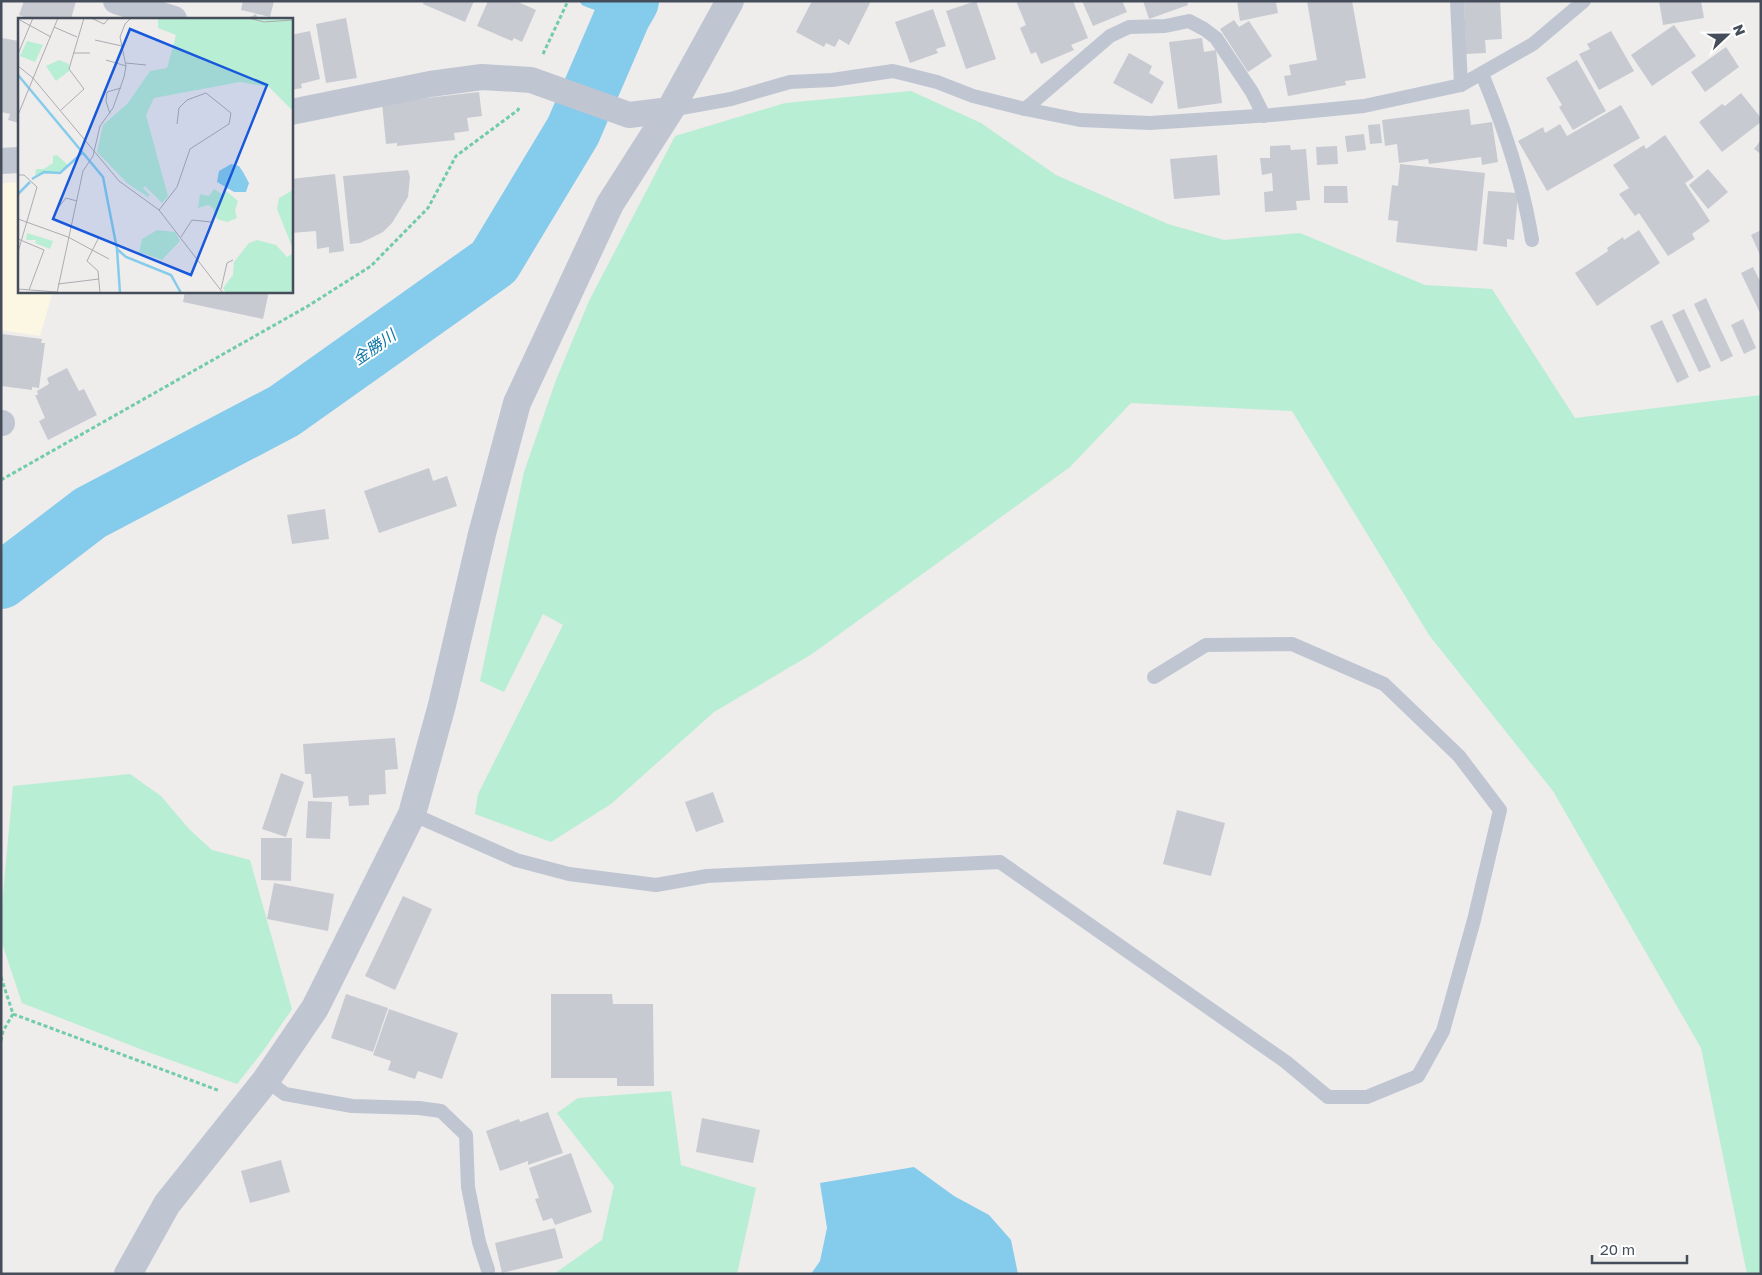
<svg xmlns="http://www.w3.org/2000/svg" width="1762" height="1275" viewBox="0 0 1762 1275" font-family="'Golos Text','Noto Sans JP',sans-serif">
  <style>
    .commercial { fill: #fbf7e3 }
    .green { fill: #b8eed3 }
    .water { fill: #85cbeb }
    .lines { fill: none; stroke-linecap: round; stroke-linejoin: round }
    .stream { stroke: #85cbeb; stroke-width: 10 }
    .river { stroke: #85cbeb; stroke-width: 56 }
    .building { fill: #c8cad2 }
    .path { stroke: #71cca9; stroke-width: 3; stroke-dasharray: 4 2.5; stroke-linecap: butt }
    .service { stroke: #bfc6d2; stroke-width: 14 }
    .minor { stroke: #bfc6d2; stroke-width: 26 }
    .tertiary { stroke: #bfc6d2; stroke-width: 28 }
    .labels { text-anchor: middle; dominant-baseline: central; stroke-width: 4; stroke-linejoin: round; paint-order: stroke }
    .water-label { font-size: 16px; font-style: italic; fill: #0c74a5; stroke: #fff }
    .inset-river { fill: none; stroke: #85cbeb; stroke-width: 2.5 }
    .inset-road { fill: none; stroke: #abacb1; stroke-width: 1 }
    .view { fill: #1859dc; fill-opacity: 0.15; stroke: #1859dc; stroke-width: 2.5 }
    .inset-edge { fill: none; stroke: #444d59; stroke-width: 2.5 }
  </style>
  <rect width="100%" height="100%" fill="#efecec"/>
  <path class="commercial" d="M19 182V291H53L40 336 1 330V183Z"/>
  <g class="green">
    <path d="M911 91 981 123 1056 175 1168 224 1224 240 1300 233 1425 285 1492 289 1575 418 1761 395V1274H1747L1701 1048 1553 791 1429 635 1292 411 1131 403 1070 467 812 654 714 712 611 804 551 842 475 814 478 794 563 625 543 614 504 692 480 681 524 472 556 380 589 301 675 136 785 103Z"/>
    <path d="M130 774 161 796 189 829 212 850 250 860 292 1009 263 1051 237 1084 148 1052 22 1003 1 940V916L13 786Z"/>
    <path d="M671 1091 681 1165 756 1188 737 1274H554L602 1240 614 1186 557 1113 578 1098Z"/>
  </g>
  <path class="water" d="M914 1167 954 1196 989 1215 1011 1240 1018 1274H811L820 1261 827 1228 820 1183Z"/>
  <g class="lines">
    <path class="stream" d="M585 1 623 15"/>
    <path class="river" d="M1 581 90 513 284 411 494 262 573 131 623 15 631 1"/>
  </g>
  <g class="building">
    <path d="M24 1H76L71 19H29L19 15Z"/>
    <path d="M243 1H274L270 17 241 10Z"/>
    <path d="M424 1H474L465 22 423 4Z"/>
    <path d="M488 1H516L536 10 522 42 514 38 512 41 477 26Z"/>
    <path d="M812 1H871L849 45 839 39 835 47 826 43 824 47 796 32Z"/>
    <path d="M976 1 996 59 966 69 946 11Z"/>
    <path d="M1016 1H1073L1088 38 1071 45 1074 50 1041 64 1036 52 1031 54 1020 28 1026 25Z"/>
    <path d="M1082 1H1122L1127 12 1093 26Z"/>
    <path d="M1143 1H1187L1188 5 1149 19Z"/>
    <path d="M1237 1H1281V2L1276 3 1278 13 1240 21Z"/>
    <path d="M1307 1H1352L1366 78 1345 81 1346 85 1288 96 1284 76 1291 75 1289 65 1317 60Z"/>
    <path d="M1464 1H1500L1502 39 1485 40 1486 53 1466 54Z"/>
    <path d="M1659 1H1701L1704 18 1663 25Z"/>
    <path d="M933 9 946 46 936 49 938 53 910 63 895 22Z"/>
    <path d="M256 14 258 19H246Z"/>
    <path d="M346 18 357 78 326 83 316 24Z"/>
    <path d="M1234 20 1239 27 1249 21 1272 56 1248 72 1220 29Z"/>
    <path d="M1674 25 1696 56 1652 86 1631 55Z"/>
    <path d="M310 31 320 79 301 84 302 88 291 90V35Z"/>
    <path d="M1611 31 1634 71 1599 90 1579 54 1590 49 1587 44Z"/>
    <path d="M2 38 19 41V123L8 120 10 114 1 112Z"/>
    <path d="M1202 38 1204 52 1216 50 1222 103 1178 109 1169 42Z"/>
    <path d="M1726 47 1739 67 1705 92 1691 72Z"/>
    <path d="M1129 53 1152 66 1149 73 1164 82 1152 104 1113 83Z"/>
    <path d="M1577 60 1606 111 1573 130 1559 107 1562 105 1546 78Z"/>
    <path d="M479 92 482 116 467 118 469 131 454 133 455 140 397 146V143L386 144 382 103Z"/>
    <path d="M1741 93 1761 118V122L1722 152 1699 122 1722 104 1725 106Z"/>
    <path d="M1621 105 1640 138 1547 191 1518 141 1543 127 1545 133 1560 124 1567 136Z"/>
    <path d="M1469 109 1471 125 1492 122 1498 162 1482 165 1481 157 1429 164 1428 159 1399 163 1397 144 1385 146 1382 120Z"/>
    <path d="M1380 124 1382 143 1370 144 1368 125Z"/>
    <path d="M1364 134 1366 150 1347 152 1345 136Z"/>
    <path d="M1665 135 1694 177 1685 183 1710 221 1692 234 1695 239 1668 256 1639 213 1635 216 1619 194 1629 188 1613 165 1644 145 1646 149Z"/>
    <path d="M1761 140V154L1754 149Z"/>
    <path d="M1290 145 1291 150 1306 149 1310 200 1296 201 1297 210 1265 212 1264 192 1273 191 1272 173 1262 175 1260 158H1270V146Z"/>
    <path d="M1337 146 1338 164 1317 165 1316 147Z"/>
    <path d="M1217 155 1220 195 1174 199 1170 159Z"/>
    <path d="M1400 164 1485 173 1477 251 1396 242 1398 221 1388 220 1392 185 1398 186Z"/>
    <path d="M1708 169 1728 192 1708 209 1689 185Z"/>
    <path d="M408 170 410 177 408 197 392 223 383 232 371 238 360 243 350 244 343 176Z"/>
    <path d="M335 174 344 251 329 253V247L317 249 316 231 291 233V179Z"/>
    <path d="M1324 186H1347L1348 203H1324Z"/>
    <path d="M1488 191 1518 193 1514 240 1507 239V247L1483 244Z"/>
    <path d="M1639 230 1660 263 1597 306 1575 273 1608 251 1607 248 1623 237 1624 240Z"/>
    <path d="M1761 230V257L1751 235Z"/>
    <path d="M1753 267 1761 283V315L1741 273Z"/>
    <path d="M185 291H269L263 319 183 302Z"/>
    <path d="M1706 298 1733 356 1721 362 1694 304Z"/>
    <path d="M1684 309 1711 367 1699 372 1672 315Z"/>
    <path d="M1743 319 1756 348 1744 354 1731 325Z"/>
    <path d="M1662 320 1689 377 1677 383 1650 326Z"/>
    <path d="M2 334 42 339 41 343H45L39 388 32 387V390L1 386Z"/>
    <path d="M67 368 79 391 84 389 97 415 48 440 39 421 45 418 35 395H38L37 391 49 384 47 378Z"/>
    <path d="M429 468 433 481 447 476 457 506 379 533 364 491Z"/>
    <path d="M325 509 329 539 292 544 287 515Z"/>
    <path d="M395 738 398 769 385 770 386 794 369 795V805L349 806 348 796 313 798 311 774H305L303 744Z"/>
    <path d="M281 773 304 782 286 837 262 829Z"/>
    <path d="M713 792 724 822 696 832 685 802Z"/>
    <path d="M308 801 332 802 330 839 306 838Z"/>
    <path d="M1177 810 1225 823 1211 876 1163 864Z"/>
    <path d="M261 838H292L291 881 261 880Z"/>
    <path d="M274 883 334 894 328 931 267 919Z"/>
    <path d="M403 896 432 909 395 990 365 976Z"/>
    <path d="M346 994 388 1008 373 1052 331 1038Z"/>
    <path d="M551 994H612L613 1004H653L654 1086H617V1078H551Z"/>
    <path d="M389 1009 458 1033 442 1079 418 1071 415 1079 388 1070 391 1061 373 1055Z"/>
    <path d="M548 1112 563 1153 528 1165V1161L500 1171 486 1131 519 1119 520 1122Z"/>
    <path d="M702 1118 760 1130 753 1163 696 1152Z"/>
    <path d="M571 1153 592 1212 555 1225 552 1218 543 1221 535 1199 539 1198 529 1168Z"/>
    <path d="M281 1160 290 1192 250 1203 241 1171Z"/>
    <path d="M555 1228 563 1258 502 1273 495 1243Z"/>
  </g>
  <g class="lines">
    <g class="path">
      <path d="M543 54 568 1"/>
      <path d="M1 480 308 306 371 266 428 208 456 156 518 110 519 108"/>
      <path d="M1 977 13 1014 220 1091"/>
      <path d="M1 1041 3 1031 13 1014"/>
    </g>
    <g class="service">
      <path d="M1457 1 1461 85"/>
      <path d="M1482 74C1504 127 1523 182 1532 240"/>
      <path d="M1025 109 1110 36 1129 27 1165 26 1189 21 1204 29 1216 38 1252 92 1264 116"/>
      <path d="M670 110 731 99 790 82 832 80 893 71 937 82 973 96 1025 109 1080 120 1150 123 1272 115 1364 106 1461 85 1533 44 1584 1"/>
      <path d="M412 814 516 860 569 874 656 885 707 876 1000 862 1286 1062 1328 1097H1367L1418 1076 1443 1031 1474 920 1500 810 1459 756 1384 684 1292 644 1206 645 1154 677"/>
      <path d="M266 1080 285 1094 352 1106 419 1108 441 1111 466 1135 468 1187 479 1242 488 1270"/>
    </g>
    <g class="minor">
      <path d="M116 1 174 19"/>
      <path d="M291 112 430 84 482 77 531 80 629 115 670 110"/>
      <path d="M1 161 19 160"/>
      <path d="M1 423H2"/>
    </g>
    <path class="tertiary" d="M128 1274 167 1204 266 1080 315 1008 412 814 442 705 482 534 517 403 610 204 670 110 730 1"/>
  </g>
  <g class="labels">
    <g class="water-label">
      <text transform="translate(374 347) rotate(-35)">金勝川</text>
    </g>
  </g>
  <g transform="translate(18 18)">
    <rect width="275" height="275" fill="#efecec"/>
    <path d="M140 0H275V93L251 69 222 64 136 80 128 97 150 178 144 185 127 168 125 170 132 177 130 179 109 165 79 134 85 107 110 85 132 53 149 50 158 17 140 10ZM9 23 25 27 17 44 2 38ZM41 42 51 46V53L38 63 28 48ZM39 137 51 148 38 155 17 157 18 151H26L35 145V138ZM196 171 205 177 208 173 220 183 217 192 219 200 209 204 199 201 195 190 190 187 180 190 182 176 191 178ZM275 172V231L259 191 261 180ZM139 212 157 214 162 223 144 242 121 234 124 221ZM9 215 35 223 32 231 17 225 18 222H8ZM239 222 258 227 269 239 275 235V275H208L205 270 215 257 216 244 231 225Z" fill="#b8eed3"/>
    <path d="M213 146 221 148 225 154 231 165 228 174H216L199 164 201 153Z" fill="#85cbeb"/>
    <path class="inset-river" d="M0 57 85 159 99 231 108 239 153 257 163 275M14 161 26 154 42 155 64 135M0 176 12 164M99 231 102 275"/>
    <path class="inset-road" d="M73 0 86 6 91 0M231 0 246 4 275 2M0 1 33 19M36 9 59 19M77 22 104 28M55 35H72M0 36 15 0M88 42 108 48M108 45 128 47M0 48 15 60M15 60 101 163 141 192 205 275M43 92 66 71 51 51 66 0M92 96 88 83 89 74 103 70M0 97 40 0M0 157H6L19 169 0 234M39 191 48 180 59 183M141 192 159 169 172 131 211 106 213 95 188 75 169 82 161 90 159 106M0 201 50 219 91 241M81 219 69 243 80 253 82 275M163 219 174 202 193 204M0 221 26 232 11 272M40 266 81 261M0 271 39 274M203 271 209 245 215 242M39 275 65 153 75 138 82 108 95 90 106 59 108 48 102 19 107 6 113 0"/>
    <path class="view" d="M112 11 249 67 173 257 35 201Z"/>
    <rect width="275" height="275" class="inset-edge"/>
  </g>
  <rect width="1762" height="1275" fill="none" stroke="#444d59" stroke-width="5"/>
  <g transform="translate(1727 35) rotate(68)" stroke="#ffffff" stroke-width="4" paint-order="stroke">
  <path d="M0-4L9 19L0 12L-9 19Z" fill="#444d59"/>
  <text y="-8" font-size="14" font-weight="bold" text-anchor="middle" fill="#444d59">N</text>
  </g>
  <path d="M1592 1255v8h95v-8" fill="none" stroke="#444d59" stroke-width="2.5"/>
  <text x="1600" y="1255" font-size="15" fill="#444d59" stroke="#ffffff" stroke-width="4" paint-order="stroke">20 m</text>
</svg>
